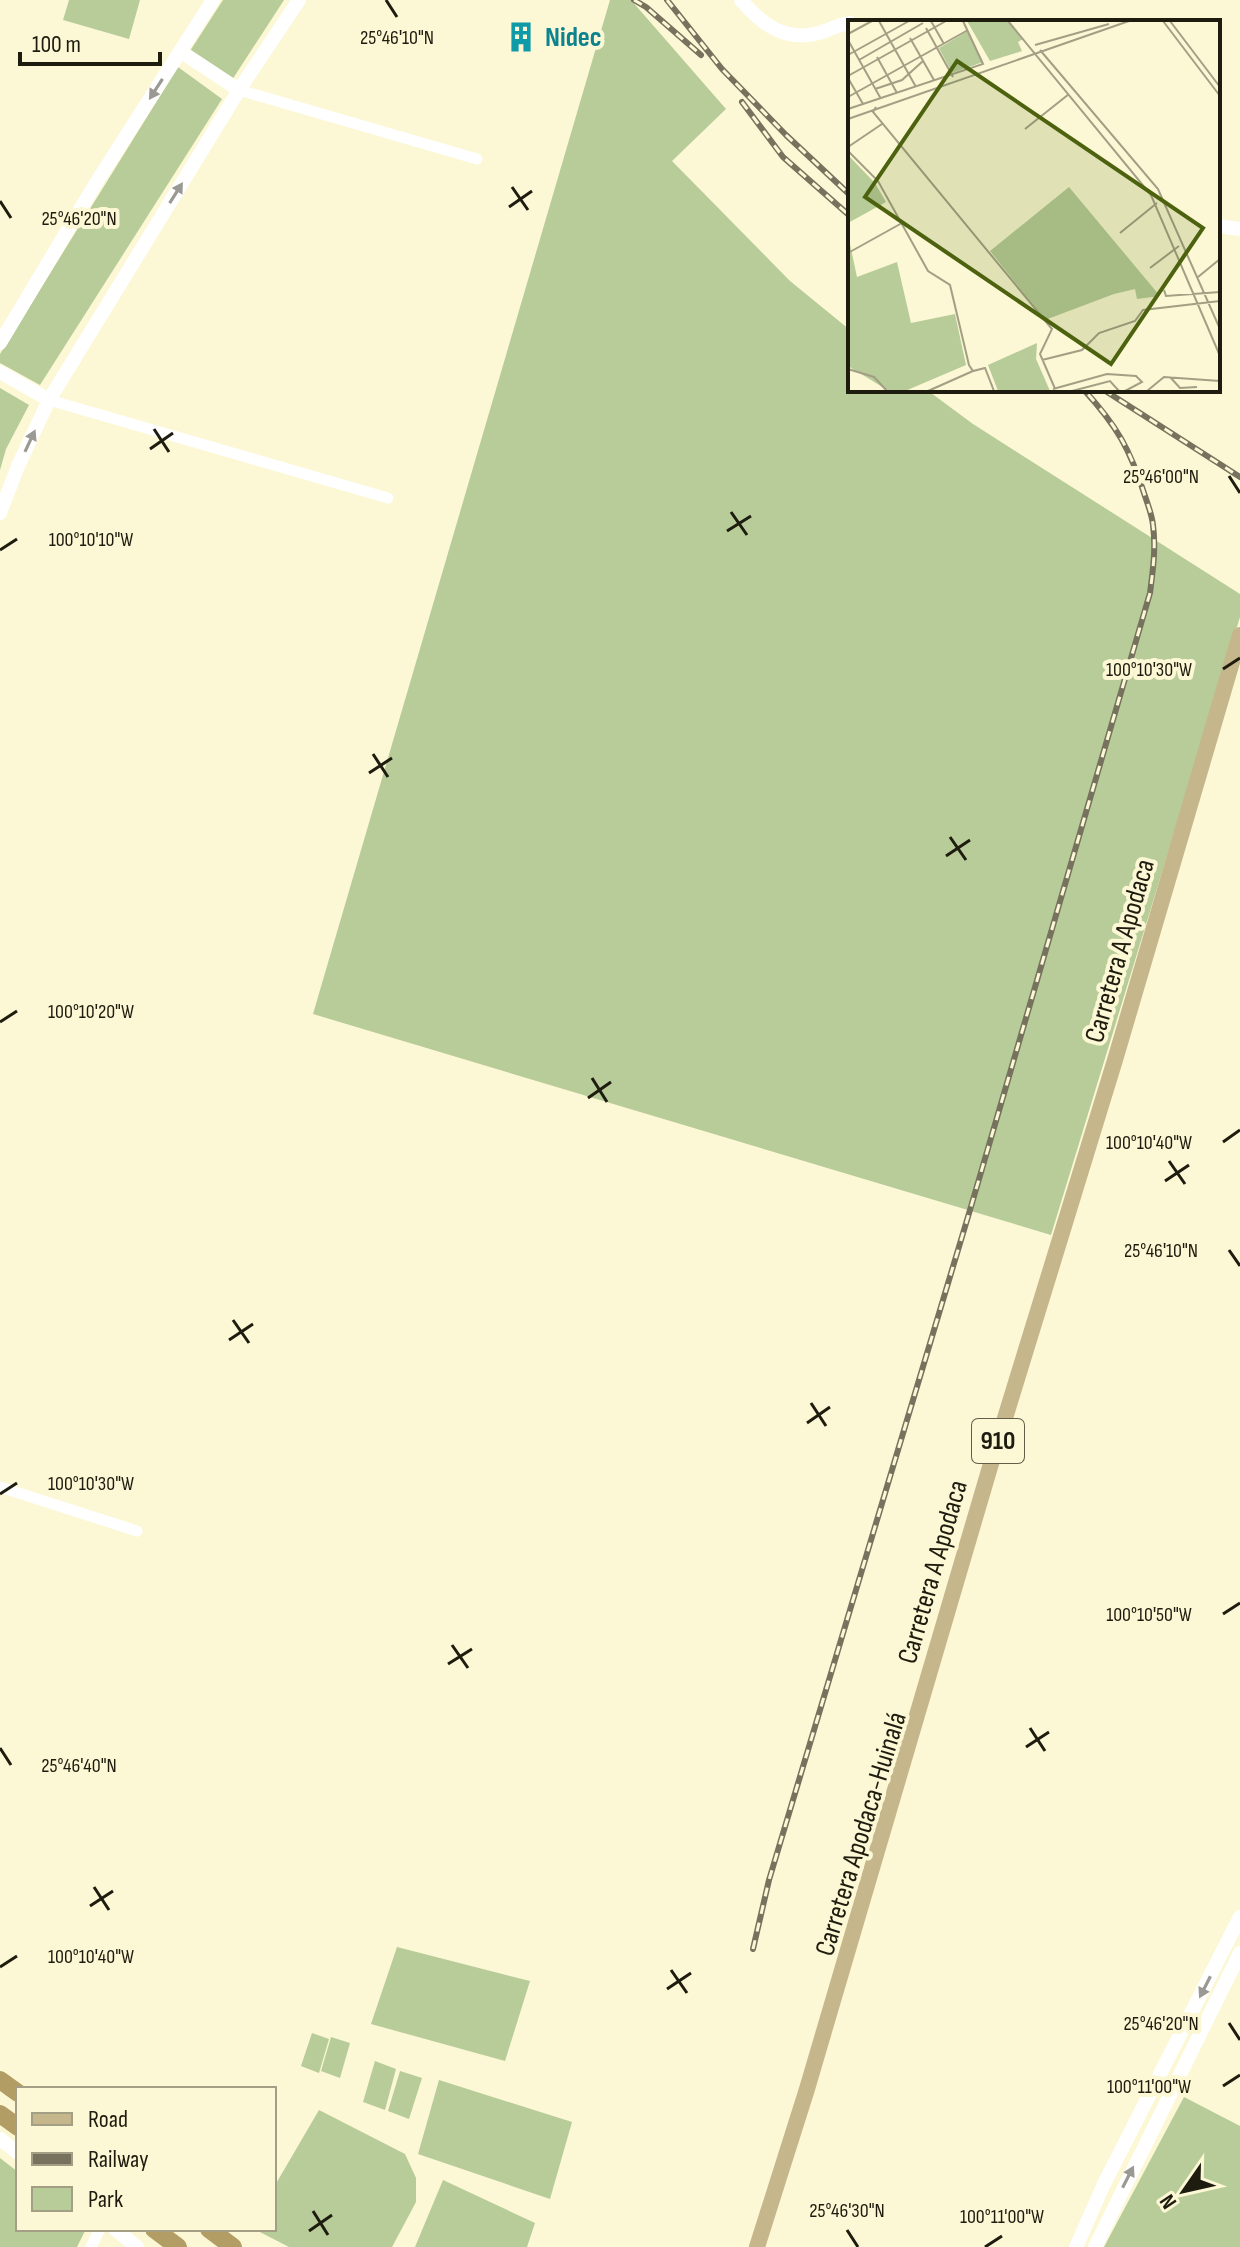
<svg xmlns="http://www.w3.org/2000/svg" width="1240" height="2247" viewBox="0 0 1240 2247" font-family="'Sofia Sans Condensed',sans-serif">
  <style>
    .green { fill: #b7cc99 }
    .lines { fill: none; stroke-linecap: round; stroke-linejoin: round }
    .minor { stroke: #fff; stroke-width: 11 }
    .tertiary { stroke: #fff; stroke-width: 14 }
    .secondary { stroke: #fff; stroke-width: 14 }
    .primary { stroke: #c5b68b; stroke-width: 16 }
    .trunk { stroke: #b29e64; stroke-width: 18 }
    .rail-casing { stroke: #76725d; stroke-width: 6 }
    .rail { stroke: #fcf7d4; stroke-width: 3; stroke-dasharray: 9; stroke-linecap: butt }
    .oneway { fill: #9a9993 }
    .ticks { fill: none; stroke: #1e1c0f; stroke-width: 3 }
    .labels { text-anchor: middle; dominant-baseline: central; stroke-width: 8; stroke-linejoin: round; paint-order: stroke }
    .shield { fill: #fcf7d4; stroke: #615e4a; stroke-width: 2 }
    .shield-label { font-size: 26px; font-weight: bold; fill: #1e1c0f }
    .culture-label { font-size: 28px; font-weight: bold; fill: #0d838f; stroke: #fcf7d4; text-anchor: start }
    .street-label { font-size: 28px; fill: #1e1c0f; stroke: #fcf7d4 }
    .inset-road { fill: none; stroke: #a39f85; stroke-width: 2 }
    .view { fill: #4c620e; fill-opacity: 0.15; stroke: #4c620e; stroke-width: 4 }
    .inset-edge { fill: none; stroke: #1e1c0f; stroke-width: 4 }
    .ticks-label { font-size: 20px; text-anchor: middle; fill: #1e1c0f; stroke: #fcf7d4; stroke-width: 8; stroke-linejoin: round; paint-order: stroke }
  </style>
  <rect width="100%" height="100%" fill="#fcf7d4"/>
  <g class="green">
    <path d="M69 0H140L129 39 63 20Z"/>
    <path d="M223 0H284L232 80 190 51Z"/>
    <path d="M610 0H631L726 109 672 161 790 281 850 330V390H927L973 424 1240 594V617L1051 1235 313 1014Z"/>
    <path d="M178 67 222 99 40 385 0 363V354Z"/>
    <path d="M0 388 29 405 6 449 0 470Z"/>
    <path d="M397 1947 530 1981 505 2061 371 2024Z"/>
    <path d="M312 2033 329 2039 319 2073 301 2066Z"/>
    <path d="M331 2037 350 2043 340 2078 321 2071Z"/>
    <path d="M375 2061 396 2069 385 2110 363 2102Z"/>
    <path d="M400 2071 422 2078 409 2119 388 2111Z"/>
    <path d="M439 2080 572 2122 550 2199 418 2154Z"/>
    <path d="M1184 2097 1240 2126V2247H1104Z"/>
    <path d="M319 2110 405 2154 416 2178V2202L392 2247H289L254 2229H274V2187Z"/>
    <path d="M0 2158 18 2172V2229H86L77 2247H0Z"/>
    <path d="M443 2180 535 2223 527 2247H415Z"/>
  </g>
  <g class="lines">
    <g class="minor">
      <path d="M239 90 477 159"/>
      <path d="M49 400 388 498"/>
      <path d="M0 1487 137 1531"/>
      <path d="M91 2247 100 2229"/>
    </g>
    <g class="tertiary">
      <path d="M741 0C762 25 786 42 819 33 830 30 839 24 850 23"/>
      <path d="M180 51 239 90"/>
      <path d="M1218 226 1240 229"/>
      <path d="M0 343 96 183 213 0"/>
      <path d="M0 372 49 400"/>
      <path d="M0 513 18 466 49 400 239 90 299 0"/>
      <path d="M0 2139 18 2153"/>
      <path d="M115 2229 137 2247"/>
    </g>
    <g class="secondary">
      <path d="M1076 2247 1104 2184 1240 1917"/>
      <path d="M1095 2247 1240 1953"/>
    </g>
    <path class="primary" d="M757 2247 807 2089 990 1467 1115 1060 1240 635"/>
    <g class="trunk">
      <path d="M0 2080 18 2093"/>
      <path d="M0 2114 18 2127"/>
      <path d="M154 2229 178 2247"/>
      <path d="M209 2229 233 2247"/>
    </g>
    <g class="rail-casing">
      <g id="rail">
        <path d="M634 0 646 7 701 55"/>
        <path d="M667 0 722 69 786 135 850 195"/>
        <path d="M742 102 783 157 850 216"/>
        <path d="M1104 390 1240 477"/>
        <path d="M753 1949 769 1880 970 1210 1150 593C1153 570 1156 548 1153 525 1152 515 1148 505 1145 496 1130 449 1117 426 1084 390"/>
      </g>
    </g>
    <use href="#rail" class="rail"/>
  </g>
  <defs><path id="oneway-solid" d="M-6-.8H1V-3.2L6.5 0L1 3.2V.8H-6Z" transform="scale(2)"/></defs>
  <g class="oneway">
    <use href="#oneway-solid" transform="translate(156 89) rotate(123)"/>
    <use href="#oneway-solid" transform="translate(176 193) rotate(-58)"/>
    <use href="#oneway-solid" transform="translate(30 441) rotate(-65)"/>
    <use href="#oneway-solid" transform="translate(1205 1987) rotate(117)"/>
    <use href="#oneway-solid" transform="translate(1128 2177) rotate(-63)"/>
  </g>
  <path class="ticks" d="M386 0 397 17M512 187 528 210M0 201 11 218M509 207 532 191M154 429 169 452M150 449 173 433M1229 476 1240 493M731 512 747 535M727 531 751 516M0 550 17 539M1223 669 1240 658M373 754 388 777M369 773 392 758M950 837 966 860M946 856 970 840M0 1022 17 1011M592 1078 607 1102M588 1098 611 1082M1223 1142 1240 1130M1169 1161 1185 1184M1165 1181 1189 1165M1229 1250 1240 1266M233 1320 249 1343M229 1340 253 1324M811 1403 826 1426M807 1423 830 1407M0 1494 17 1483M1223 1614 1240 1603M452 1645 468 1668M448 1664 472 1649M1030 1728 1045 1751M1026 1747 1049 1732M0 1748 11 1765M94 1887 109 1910M90 1906 113 1891M0 1967 17 1956M671 1970 687 1993M667 1989 691 1973M1229 2023 1240 2040M1223 2086 1240 2075M313 2211 328 2235M847 2230 858 2247M309 2231 332 2215M985 2247 1002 2236"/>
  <defs>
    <g id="building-bare" transform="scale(2.4)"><path d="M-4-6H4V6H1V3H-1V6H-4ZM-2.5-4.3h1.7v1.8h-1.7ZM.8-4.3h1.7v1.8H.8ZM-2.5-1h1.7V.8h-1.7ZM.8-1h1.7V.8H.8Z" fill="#0f9aa8" stroke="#fcf7d4" stroke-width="2.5" paint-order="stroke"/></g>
  </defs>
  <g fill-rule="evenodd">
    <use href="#building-bare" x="521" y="37"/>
  </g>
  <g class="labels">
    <rect class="shield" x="972" y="1419" width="52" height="44" rx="6"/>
    <g class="shield-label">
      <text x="998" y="1441">910</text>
    </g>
    <g class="culture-label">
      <text x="545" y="37">Nidec</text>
    </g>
    <g class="street-label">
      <text transform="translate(1120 951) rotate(-74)">Carretera A Apodaca</text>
      <text transform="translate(933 1572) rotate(-74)">Carretera A Apodaca</text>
      <text transform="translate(861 1834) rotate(-73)">Carretera Apodaca-Huinalá</text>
    </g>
  </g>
  <g transform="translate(848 20)">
    <rect width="372" height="372" fill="#fcf7d4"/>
    <path d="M119 1H159L175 19 170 22 174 31 142 41ZM120 11 135 42 104 53 91 28ZM0 135 27 163 38 182 0 203ZM221 167 312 276 289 279 287 269 266 274 197 300 142 231ZM0 215 9 257 49 242 63 303 107 294 118 345 57 371H41L0 346ZM189 323 188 339 202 371H150L140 345Z" fill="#b7cc99"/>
    <path class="inset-road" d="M31 1 68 67M83 1 96 24M160 1 303 175 372 336M315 1 372 76M322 1 372 67M78 8 105 57M0 14 24 1M62 18 86 60M0 20 33 79M187 25 261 4M192 30 310 169 372 309M0 35 61 1M29 37 49 73M11 40 75 3M0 56 98 1M0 58 15 84M27 69 54 60 75 41M0 77 120 10M28 87 25 92 204 309 192 334 208 371M0 89 135 44 115 1M0 99 281 1M177 109 221 74M0 127 34 104M0 131 30 161 80 251 102 265 121 345 125 351 137 348 146 371M272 213 309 183M0 233 54 203M302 248 331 226M350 257 372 239M316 270 318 276 372 272M194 340 234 330 251 313 287 301 295 290 372 281M0 349 26 357 39 371M322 357 332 368 349 367M205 369 259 354 288 356 294 362 277 371M80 371 125 351M224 371 262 361 271 371M299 371 316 357 372 361"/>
    <path class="view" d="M109 41 355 208 263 344 17 177Z"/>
    <rect width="372" height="372" class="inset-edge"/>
  </g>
  <g class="ticks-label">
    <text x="397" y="44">25°46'10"N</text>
    <text x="79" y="225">25°46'20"N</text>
    <text x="1161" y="483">25°46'00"N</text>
    <text x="91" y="546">100°10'10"W</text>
    <text x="1149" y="676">100°10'30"W</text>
    <text x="91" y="1018">100°10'20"W</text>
    <text x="1149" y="1149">100°10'40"W</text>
    <text x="1161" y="1257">25°46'10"N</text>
    <text x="91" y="1490">100°10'30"W</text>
    <text x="1149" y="1621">100°10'50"W</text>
    <text x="79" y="1772">25°46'40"N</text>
    <text x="91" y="1963">100°10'40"W</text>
    <text x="1161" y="2030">25°46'20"N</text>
    <text x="1149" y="2093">100°11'00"W</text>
    <text x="847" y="2217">25°46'30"N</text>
    <text x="1002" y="2223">100°11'00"W</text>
  </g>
  <rect x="16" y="2087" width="260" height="144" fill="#fcf7d4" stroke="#a39f85" stroke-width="2"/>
  <rect x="32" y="2113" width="40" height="12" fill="#c5b68b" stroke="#a39f85" stroke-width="2"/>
  <text x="88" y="2127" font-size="24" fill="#1e1c0f">Road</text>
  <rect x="32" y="2153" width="40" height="12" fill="#76725d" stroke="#a39f85" stroke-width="2"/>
  <text x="88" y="2167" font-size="24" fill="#1e1c0f">Railway</text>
  <rect x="32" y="2187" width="40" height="24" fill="#b7cc99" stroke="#a39f85" stroke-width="2"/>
  <text x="88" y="2207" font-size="24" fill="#1e1c0f">Park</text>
  <g transform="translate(1184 2191) rotate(236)" stroke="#fcf7d4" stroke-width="6" paint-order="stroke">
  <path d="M0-6L14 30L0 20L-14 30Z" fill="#1e1c0f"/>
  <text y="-12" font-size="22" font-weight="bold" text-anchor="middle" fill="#1e1c0f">N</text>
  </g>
  <path d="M20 52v12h140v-12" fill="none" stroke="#1e1c0f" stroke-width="4"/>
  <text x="32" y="52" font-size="24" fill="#1e1c0f" stroke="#fcf7d4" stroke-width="6" paint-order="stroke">100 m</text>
</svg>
